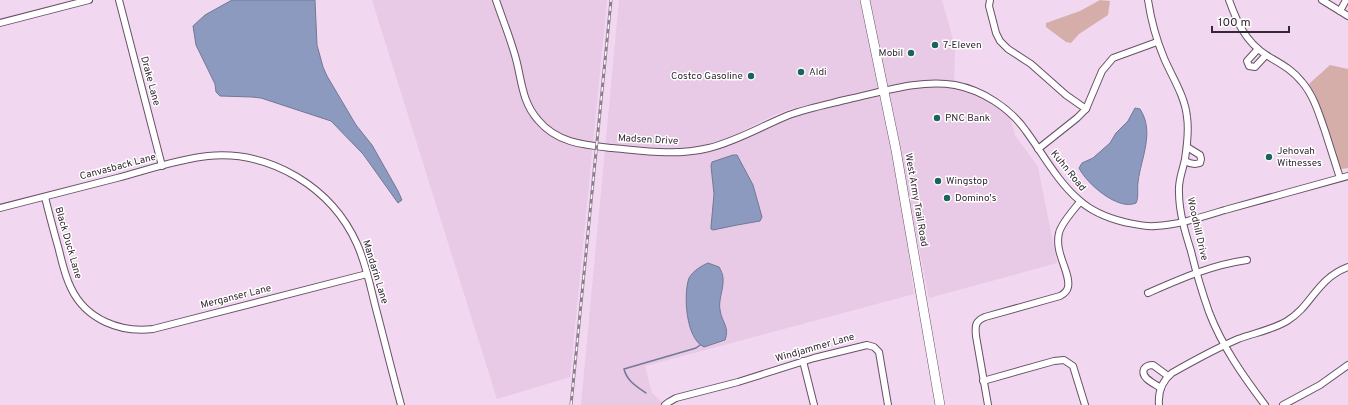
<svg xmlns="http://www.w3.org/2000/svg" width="1348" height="405" viewBox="0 0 1348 405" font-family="Overpass,sans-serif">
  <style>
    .built { fill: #e8c9e6 }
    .green { fill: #d5aeaa }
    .water { fill: #8d9abf; stroke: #727895 }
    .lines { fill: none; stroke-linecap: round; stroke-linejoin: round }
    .stream { stroke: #727895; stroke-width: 1.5 }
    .street-casing { stroke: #685167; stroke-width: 8 }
    .secondary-casing { stroke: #685167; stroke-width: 10 }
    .street { stroke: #fff; stroke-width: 6 }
    .secondary { stroke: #fff; stroke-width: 9 }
    .rail-casing { stroke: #8f7d8e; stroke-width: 3 }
    .rail { stroke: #fff; stroke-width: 1.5; stroke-dasharray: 4.5; stroke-linecap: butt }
    .poi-dot { fill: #1a645c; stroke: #fff; stroke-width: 1.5 }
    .labels { text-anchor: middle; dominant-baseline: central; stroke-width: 3; stroke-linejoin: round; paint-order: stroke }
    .poi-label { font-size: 10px; fill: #332932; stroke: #fff; text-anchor: start }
    .street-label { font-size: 10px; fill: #332932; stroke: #fff }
  </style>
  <rect width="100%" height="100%" fill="#f1d7f0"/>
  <g class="built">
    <path d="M372 0H607L570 377 497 399Z"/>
    <path d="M619 0H863L881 90 794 108 776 114 738 133 740 135 786 115 882 94 896 165 914 294 645 366 652 393 663 403 662 405H581Z"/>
    <path d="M869 0H942L955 47 954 82 986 92 1007 107 1015 135 1038 167 1057 263 929 298Z"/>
  </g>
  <g class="green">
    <path d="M1100 0 1110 1 1108 15 1079 34 1071 43 1066 42 1046 27V23L1080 11Z"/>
    <path d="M1330 65 1348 69V168L1341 169 1317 99 1309 84Z"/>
  </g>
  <g class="water">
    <path d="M232 0H315L317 45 323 67 327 76 356 125 372 145 398 191 402 200 398 203 363 154 331 121 261 98 252 97 220 96 216 92 215 84 196 45 193 26 205 15Z"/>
    <path d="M1135 108 1140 109C1155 132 1141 158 1138 182 1137 189 1139 197 1136 203 1118 211 1087 184 1079 168L1082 163 1093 158 1110 143 1116 133 1128 121Z"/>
    <path d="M733 155H737L753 185 762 217 760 221 737 225 713 230 711 229V227L714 194 711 166 712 162Z"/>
    <path d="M708 263 719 267C721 270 723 275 723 278 724 289 718 300 720 310 722 323 730 327 725 340L704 347C686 339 683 295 689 278 693 271 701 266 708 263Z"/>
  </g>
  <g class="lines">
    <path class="stream" d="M646 393C636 386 627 381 624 369L696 348 700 345"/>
    <g class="street-casing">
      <g id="street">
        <path d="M119 0 162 166"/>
        <path d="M496 0C503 21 512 42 517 63 522 84 523 103 538 120 557 143 584 145 612 148 644 151 676 156 709 148 737 141 762 126 789 115 808 108 829 104 849 99 882 92 920 79 955 85 982 90 1010 108 1026 131 1043 154 1057 181 1079 200 1091 211 1108 218 1124 222 1134 224 1145 227 1155 226 1178 225 1202 217 1225 210 1266 199 1307 187 1348 176"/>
        <path d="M990 0 989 6 996 33 1000 41 1008 49 1031 64 1066 95 1086 109"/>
        <path d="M1148 0C1151 20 1156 39 1164 58 1172 77 1185 96 1187 117 1189 130 1187 146 1185 159 1183 170 1178 180 1179 192 1179 212 1185 232 1191 251 1196 272 1202 292 1209 312 1222 346 1243 376 1265 405"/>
        <path d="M1229 0C1237 22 1245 41 1266 55 1279 63 1292 69 1302 82 1314 96 1319 114 1325 131 1330 147 1335 162 1340 178"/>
        <path d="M1322 0 1348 16"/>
        <path d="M1340 11 1346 0"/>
        <path d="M0 23 89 0"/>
        <path d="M1258 49 1247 61 1249 66 1255 67 1266 55"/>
        <path d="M1038 149 1077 118 1086 109 1102 71 1113 58 1157 42"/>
        <path d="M1185 161C1190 164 1194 165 1200 163L1201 159 1200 155 1187 147"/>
        <path d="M45 197C49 214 54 232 59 250 62 263 65 276 71 288 86 320 121 333 153 329L367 274"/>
        <path d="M0 208C39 198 78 188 117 178 147 170 178 159 208 156 271 150 332 188 357 244 366 264 370 285 375 305 384 339 392 372 401 405"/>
        <path d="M1148 293C1180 279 1211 265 1247 260"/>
        <path d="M803 361 814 405"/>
        <path d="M983 381 1054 361 1064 360 1073 366 1085 405"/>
        <path d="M1161 388C1155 384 1140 378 1144 369 1146 366 1149 365 1153 365L1168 376"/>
        <path d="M665 405 669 402 676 398 738 382 814 358 867 345 874 347 879 352 888 405"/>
        <path d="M988 405 976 336C975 326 975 321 985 317L1060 296C1064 294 1067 292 1068 287 1071 273 1054 253 1059 233 1061 224 1074 209 1080 202"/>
        <path d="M1159 405C1158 393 1162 381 1172 373 1193 361 1215 349 1238 339 1254 333 1272 330 1287 321 1312 306 1316 279 1348 267"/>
        <path d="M1283 405 1320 385 1348 365"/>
      </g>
    </g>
    <g class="secondary-casing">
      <path id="secondary" d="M865 0 896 150 940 405"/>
    </g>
    <use href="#street" class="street"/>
    <use href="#secondary" class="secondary"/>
    <g class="rail-casing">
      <path id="rail" d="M571 405 611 0"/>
    </g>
    <use href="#rail" class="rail"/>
  </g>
  <g class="poi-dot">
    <circle cx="935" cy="45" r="4"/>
    <circle cx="911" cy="53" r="4"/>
    <circle cx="801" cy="72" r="4"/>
    <circle cx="751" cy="76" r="4"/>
    <circle cx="937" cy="118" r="4"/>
    <circle cx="1269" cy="157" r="4"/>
    <circle cx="938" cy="181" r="4"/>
    <circle cx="947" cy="198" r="4"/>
  </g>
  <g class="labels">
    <g class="poi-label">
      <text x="943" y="45">7-Eleven</text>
      <text x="903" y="53" text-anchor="end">Mobil</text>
      <text x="809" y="72">Aldi</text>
      <text x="743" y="76" text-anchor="end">Costco Gasoline</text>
      <text x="945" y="118">PNC Bank</text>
      <text x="1277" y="151">Jehovah<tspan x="1277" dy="12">Witnesses</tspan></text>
      <text x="946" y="181">Wingstop</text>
      <text x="955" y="198">Domino's</text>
    </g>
    <g class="street-label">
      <text transform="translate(150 81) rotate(75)">Drake Lane</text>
      <text transform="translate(648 140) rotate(3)">Madsen Drive</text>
      <text transform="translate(118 167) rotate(-15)">Canvasback Lane</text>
      <text transform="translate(1068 171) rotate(51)">Kuhn Road</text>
      <text transform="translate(916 200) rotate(80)">West Army Trail Road</text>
      <text transform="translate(1197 229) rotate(77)">Woodhill Drive</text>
      <text transform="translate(68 243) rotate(74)">Black Duck Lane</text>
      <text transform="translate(375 272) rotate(73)">Mandarin Lane</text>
      <text transform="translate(236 297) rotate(-14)">Merganser Lane</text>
      <text transform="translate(815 348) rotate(-16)">Windjammer Lane</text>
    </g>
  </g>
  <path d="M1212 26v6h77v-6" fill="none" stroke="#332932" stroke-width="2"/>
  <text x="1218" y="26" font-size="12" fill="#332932" stroke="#ffffff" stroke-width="3" paint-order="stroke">100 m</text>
</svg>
